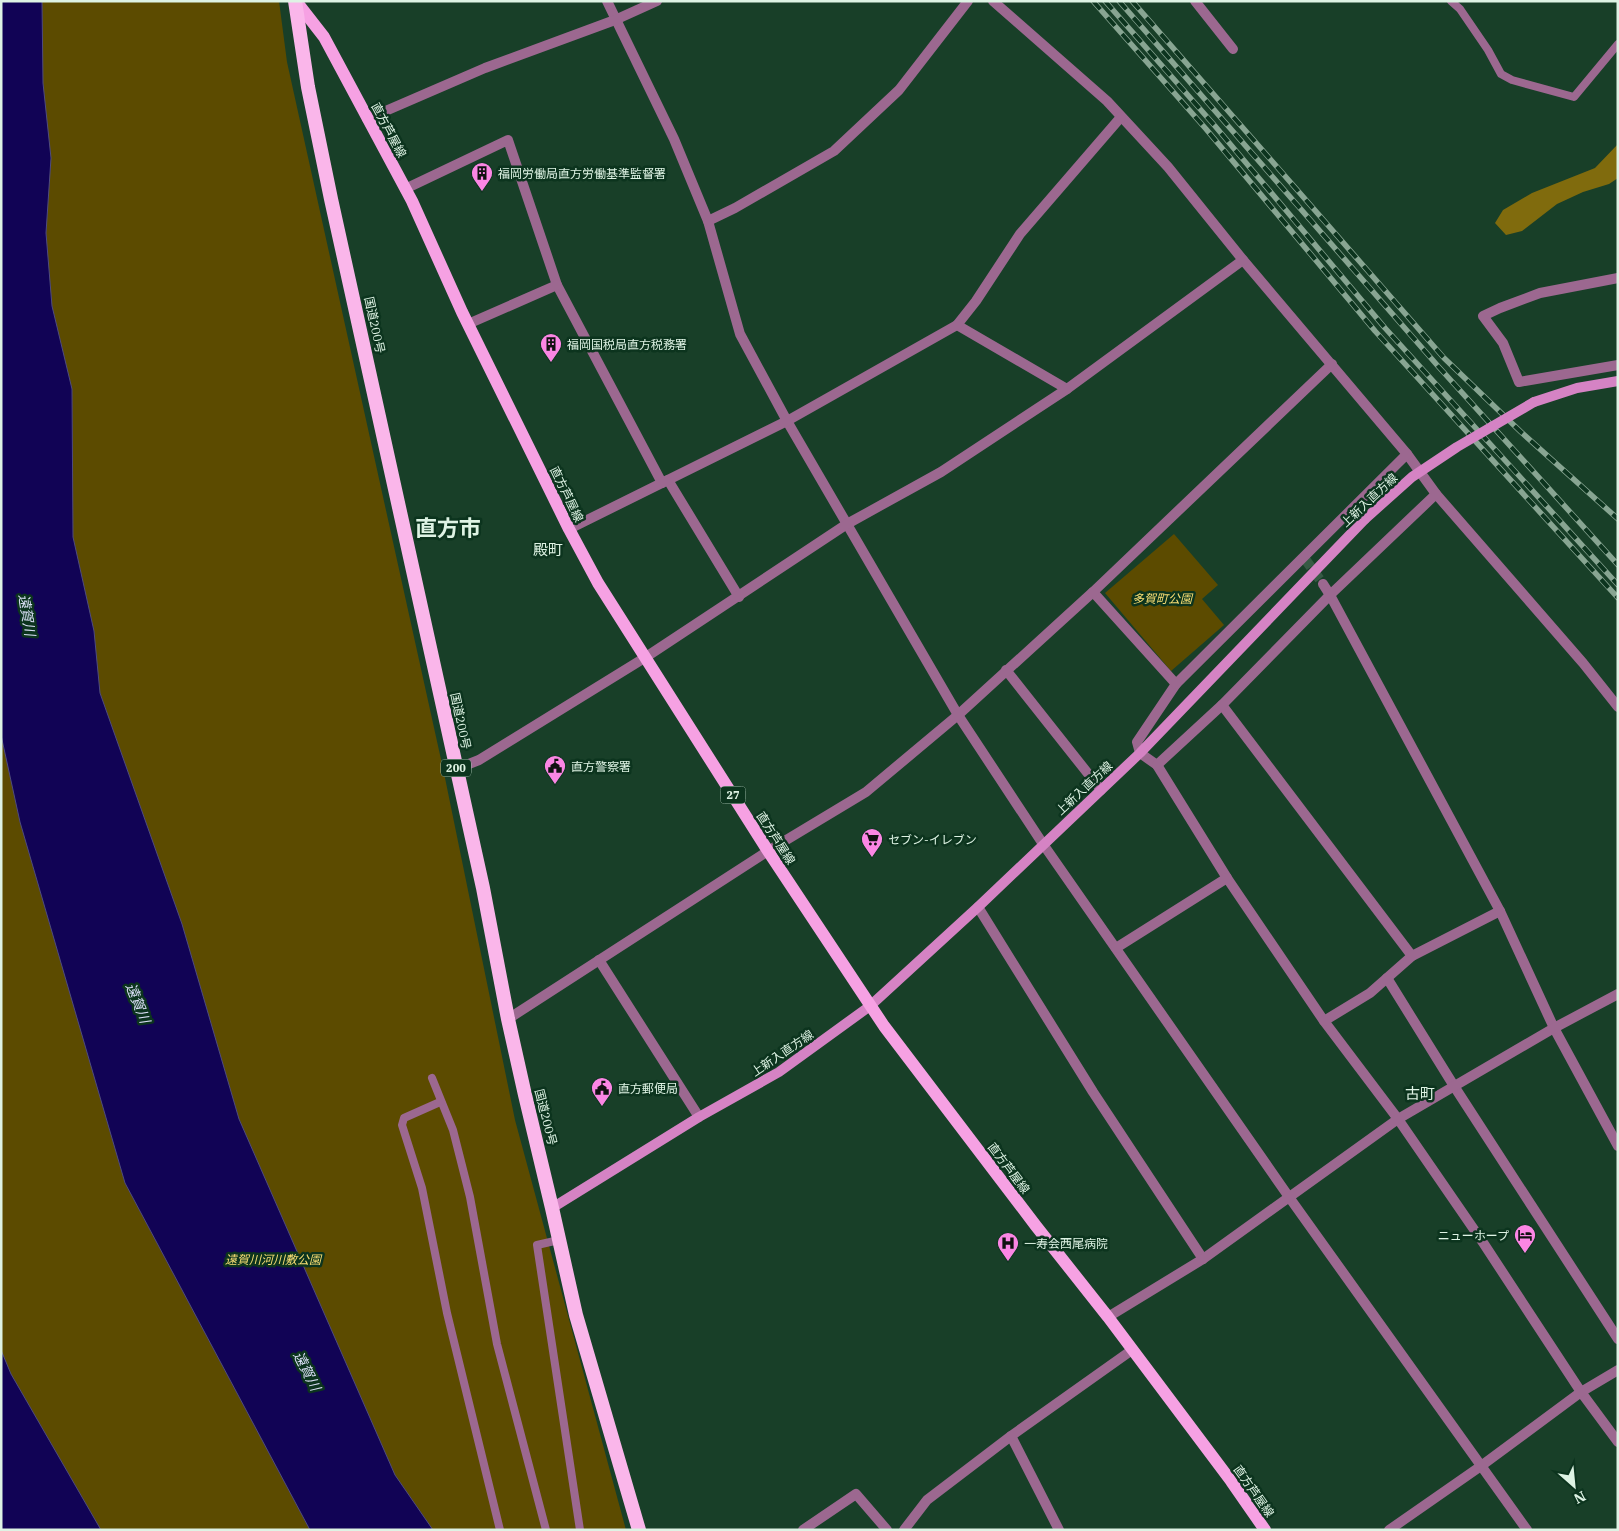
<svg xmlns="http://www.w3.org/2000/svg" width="1619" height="1531" viewBox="0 0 1619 1531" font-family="'IBM Plex Serif','Noto Sans JP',serif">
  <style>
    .green { fill: #5c4b00 }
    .forest { fill: #806b0d }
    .water { fill: #110355; stroke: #4e4b80 }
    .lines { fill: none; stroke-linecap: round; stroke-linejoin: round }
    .minor-tunnel { stroke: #365a44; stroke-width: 10; stroke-dasharray: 10 5; stroke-linecap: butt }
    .service { stroke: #9c6890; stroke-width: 8 }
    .minor { stroke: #9c6890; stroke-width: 10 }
    .secondary { stroke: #d583c4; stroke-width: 10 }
    .primary { stroke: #f6a1e3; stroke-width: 12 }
    .trunk { stroke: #fab6ea; stroke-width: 14 }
    .rail-casing { stroke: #88a592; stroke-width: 5.5 }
    .rail { stroke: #0c341e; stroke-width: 4; stroke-dasharray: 11; stroke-linecap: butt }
    .secondary-bridge { stroke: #d583c4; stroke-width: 10 }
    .labels { text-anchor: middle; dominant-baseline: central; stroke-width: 5; stroke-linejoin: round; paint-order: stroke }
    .shield { fill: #0c341e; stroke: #9fbaa9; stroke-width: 1 }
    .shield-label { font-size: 11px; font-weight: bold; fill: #def3e4 }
    .street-label { font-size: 12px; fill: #def3e4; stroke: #0c341e }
    .poi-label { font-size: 12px; fill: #def3e4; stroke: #0c341e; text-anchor: start }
    .park-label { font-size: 12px; font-style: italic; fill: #f9de74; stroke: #0c341e }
    .water-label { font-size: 14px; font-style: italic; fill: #dadff6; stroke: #0c341e }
    .quarter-label { font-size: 15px; fill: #def3e4; stroke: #0c341e }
    .town-label { font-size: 22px; font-weight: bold; fill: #def3e4; stroke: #0c341e }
  </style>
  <rect width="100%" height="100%" fill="#183f28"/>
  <g class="green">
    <path d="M1 1H279L287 62 444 773 515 1120 626 1530H1Z"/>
    <path d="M1174 534 1218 585 1202 599 1224 625 1171 671 1105 593Z"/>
  </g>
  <path class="forest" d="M1618 144V178L1609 184 1583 192 1557 204 1522 231 1506 235 1495 223 1503 210 1532 193 1595 168Z"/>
  <g class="water">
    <path d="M1 1H42L43 83 51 158 46 233 52 306 72 389 73 537 94 631 100 693 182 924 239 1119 395 1475 433 1530H310L125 1183 20 822 1 735Z"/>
    <path d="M1 1350 11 1374 101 1530H1Z"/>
  </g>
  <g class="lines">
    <path class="minor-tunnel" d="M1305 559 1323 584"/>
    <g class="service">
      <path d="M1451 1 1460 9 1488 50 1501 74 1512 80 1574 97 1618 44"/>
      <path d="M432 1078 453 1130 470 1197 497 1344 546 1530"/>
      <path d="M440 1102 404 1118 402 1125 422 1188 447 1313 500 1530"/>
      <path d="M559 1240 537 1245 580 1530"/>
    </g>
    <g class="minor">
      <path d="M607 1 674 139 708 221 740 334 787 421 958 715 1043 844 1289 1197 1527 1530"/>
      <path d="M993 1 1107 101 1168 167 1243 260 1407 454 1436 494 1583 663 1618 707"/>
      <path d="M1195 1 1233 49"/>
      <path d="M367 119 485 68 615 20 657 1"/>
      <path d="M405 189 508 140 557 285 662 483"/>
      <path d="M708 221 735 208 834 151 899 90 968 1"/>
      <path d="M1618 278 1540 293 1500 308 1483 316 1503 343 1519 382 1618 365"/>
      <path d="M468 324 557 285"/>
      <path d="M957 325 1067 389"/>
      <path d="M1407 454 1176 684 1137 742 1140 753 1157 765 1227 878 1324 1021 1398 1119 1484 1244 1581 1392 1618 1442"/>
      <path d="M668 480 739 597"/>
      <path d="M569 529 787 421 957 325 976 301 1020 234 1121 117"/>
      <path d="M1323 584 1330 595 1500 911 1554 1028 1618 1146"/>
      <path d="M1093 592 1176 684"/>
      <path d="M1006 670 1101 790"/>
      <path d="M1222 705 1412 956"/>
      <path d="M1157 765 1222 705 1330 595 1436 494"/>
      <path d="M456 769 479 760 646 657 847 524 941 472 1067 389 1243 260"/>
      <path d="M978 907 1093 1092 1203 1259"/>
      <path d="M1116 948 1227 878"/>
      <path d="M599 960 699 1117"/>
      <path d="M1387 978 1454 1086 1618 1339"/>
      <path d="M508 1019 768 851 866 792 958 715 1093 592 1332 364"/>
      <path d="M1324 1021 1370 993 1412 956 1500 911"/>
      <path d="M1108 1317 1203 1259 1398 1119 1554 1028 1618 994"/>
      <path d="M1011 1436 1059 1530"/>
      <path d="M803 1530 856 1494 887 1530"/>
      <path d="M904 1530 927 1500 1011 1436 1132 1350"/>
      <path d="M1389 1530 1481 1466 1581 1392 1618 1370"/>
    </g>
    <g class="secondary">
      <path d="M1534 402 1577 388 1618 381"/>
      <path d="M552 1208 699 1117 779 1072 870 1006 978 907 1140 753 1365 519"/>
    </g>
    <path class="primary" d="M296 1 324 37 412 201 462 312 569 529 598 583 768 851 884 1026 1036 1226 1108 1317 1231 1481 1265 1530"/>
    <path class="trunk" d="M295 1 308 87 331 199 483 888 508 1019 525 1095 552 1208 576 1315 639 1530"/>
    <g class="rail-casing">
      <g id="rail">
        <path d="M1093 1 1206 129 1375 331 1618 598"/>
        <path d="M1105 1 1215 126 1385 328 1618 585"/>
        <path d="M1119 1 1437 365 1618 565"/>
        <path d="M1132 1 1444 358 1521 432 1618 519"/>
      </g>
    </g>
    <use href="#rail" class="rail"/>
    <path class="secondary-bridge" d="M1365 519 1412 477 1457 447 1534 402"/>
  </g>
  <defs>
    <g id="building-pin" transform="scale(1.125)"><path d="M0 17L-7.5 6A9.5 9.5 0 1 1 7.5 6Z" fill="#fb86e4" stroke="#0c341e"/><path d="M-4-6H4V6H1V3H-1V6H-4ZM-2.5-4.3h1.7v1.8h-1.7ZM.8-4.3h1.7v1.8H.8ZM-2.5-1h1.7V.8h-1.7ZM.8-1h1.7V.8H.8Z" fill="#111"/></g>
    <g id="civic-pin" transform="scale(1.125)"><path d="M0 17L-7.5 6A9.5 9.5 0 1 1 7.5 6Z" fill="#fb86e4" stroke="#0c341e"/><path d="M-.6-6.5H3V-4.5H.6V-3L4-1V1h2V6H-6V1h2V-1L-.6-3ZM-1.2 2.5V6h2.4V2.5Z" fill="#111"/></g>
    <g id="supermarket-pin" transform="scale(1.125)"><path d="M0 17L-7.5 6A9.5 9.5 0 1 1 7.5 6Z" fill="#fb86e4" stroke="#0c341e"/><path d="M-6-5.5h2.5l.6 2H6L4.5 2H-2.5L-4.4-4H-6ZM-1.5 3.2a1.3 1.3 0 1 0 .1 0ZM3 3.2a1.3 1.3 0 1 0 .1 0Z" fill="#111"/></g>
    <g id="hotel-pin" transform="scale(1.125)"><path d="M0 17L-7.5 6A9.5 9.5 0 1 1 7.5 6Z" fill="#fb86e4" stroke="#0c341e"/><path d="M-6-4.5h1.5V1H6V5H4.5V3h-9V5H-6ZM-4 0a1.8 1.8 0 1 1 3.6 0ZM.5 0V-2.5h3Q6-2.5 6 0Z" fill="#111"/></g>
    <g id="hospital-pin" transform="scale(1.125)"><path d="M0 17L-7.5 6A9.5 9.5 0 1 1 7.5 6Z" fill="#fb86e4" stroke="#0c341e"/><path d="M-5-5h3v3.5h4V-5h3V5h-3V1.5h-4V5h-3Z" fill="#111"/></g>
  </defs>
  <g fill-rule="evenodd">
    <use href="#building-pin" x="482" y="173"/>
    <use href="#building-pin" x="551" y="344"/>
    <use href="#civic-pin" x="555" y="766"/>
    <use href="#supermarket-pin" x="872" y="839"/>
    <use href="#civic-pin" x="602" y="1088"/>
    <use href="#hotel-pin" x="1525" y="1235"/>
    <use href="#hospital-pin" x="1008" y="1243"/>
  </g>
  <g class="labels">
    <g class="shield">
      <rect x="441" y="759.5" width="30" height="17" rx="4"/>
      <rect x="720.5" y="786.5" width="25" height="17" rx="4"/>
    </g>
    <g class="shield-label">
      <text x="456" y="768">200</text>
      <text x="733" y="795">27</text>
    </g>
    <g class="street-label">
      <text transform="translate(389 130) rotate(62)">直方芦屋線</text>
      <text transform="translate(375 325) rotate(78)">国道200号</text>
      <text transform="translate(567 494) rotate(64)">直方芦屋線</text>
      <text transform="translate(1369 500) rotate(-43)">上新入直方線</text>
      <text transform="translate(461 721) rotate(78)">国道200号</text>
      <text transform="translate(1084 788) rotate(-43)">上新入直方線</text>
      <text transform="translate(776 838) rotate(57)">直方芦屋線</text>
      <text transform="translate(782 1053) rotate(-34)">上新入直方線</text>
      <text transform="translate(546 1117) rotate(76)">国道200号</text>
      <text transform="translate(1009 1168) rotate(53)">直方芦屋線</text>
      <text transform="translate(1254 1491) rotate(55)">直方芦屋線</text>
    </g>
    <g class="poi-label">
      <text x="498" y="173">福岡労働局直方労働基準監督署</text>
      <text x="567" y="344">福岡国税局直方税務署</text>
      <text x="571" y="766">直方警察署</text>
      <text x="888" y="839">セブン-イレブン</text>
      <text x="618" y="1088">直方郵便局</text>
      <text x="1509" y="1235" text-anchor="end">ニューホープ</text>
      <text x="1024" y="1243">一寿会西尾病院</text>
    </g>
    <g class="park-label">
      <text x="1162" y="598">多賀町公園</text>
      <text x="273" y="1259">遠賀川河川敷公園</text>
    </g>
    <g class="water-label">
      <text transform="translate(27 615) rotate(81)">遠賀川</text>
      <text transform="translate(138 1003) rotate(68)">遠賀川</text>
      <text transform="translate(307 1371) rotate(63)">遠賀川</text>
    </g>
    <g class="quarter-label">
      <text x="548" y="549">殿町</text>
      <text x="1420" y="1093">古町</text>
    </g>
    <g class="town-label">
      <text x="448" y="527">直方市</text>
    </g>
  </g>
  <rect width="1619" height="1531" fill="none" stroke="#def3e4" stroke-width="5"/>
  <g transform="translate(1574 1486) rotate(153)" stroke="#0c341e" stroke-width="4" paint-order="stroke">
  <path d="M0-4L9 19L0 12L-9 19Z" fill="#def3e4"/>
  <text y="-8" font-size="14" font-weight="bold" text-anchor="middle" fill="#def3e4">N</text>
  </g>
</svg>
